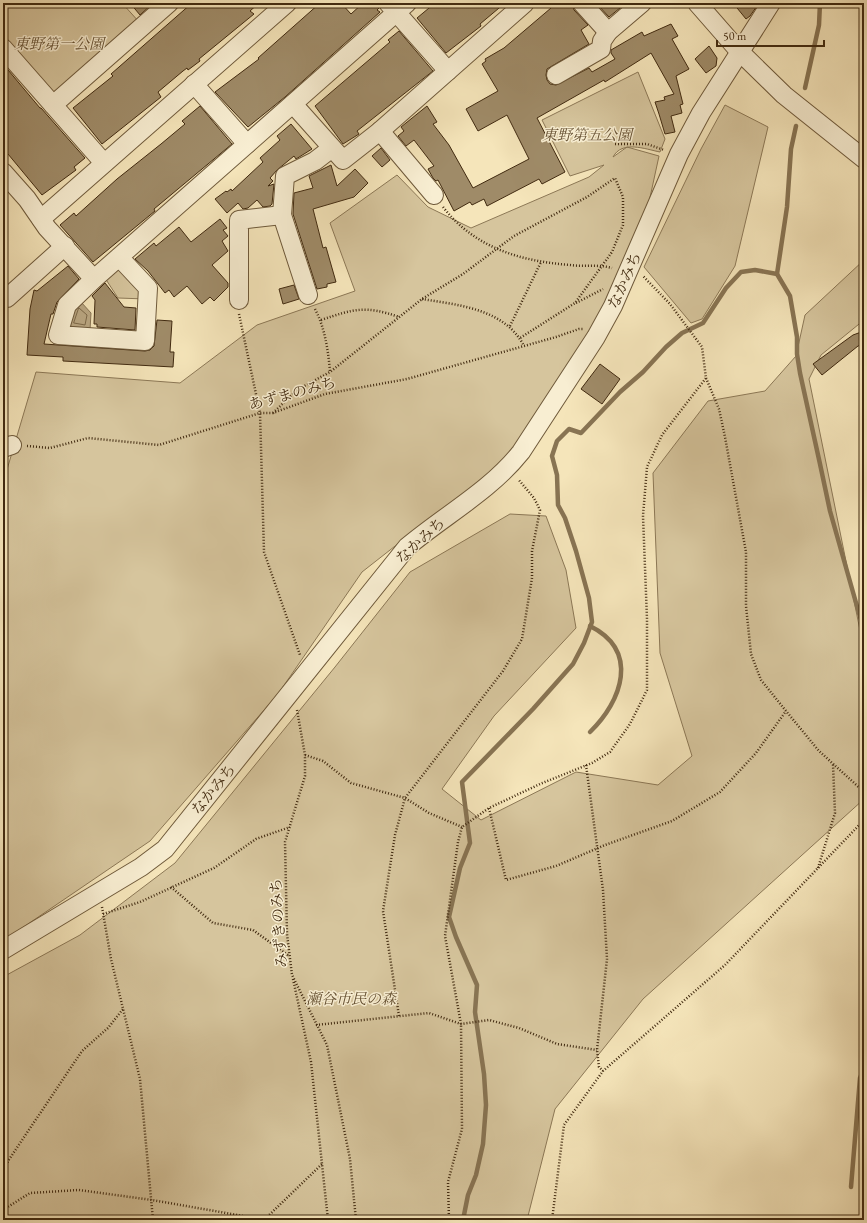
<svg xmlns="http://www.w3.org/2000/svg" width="867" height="1223" viewBox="0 0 867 1223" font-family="'EB Garamond','Noto Serif JP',serif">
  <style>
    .green { fill: #d6c59d; stroke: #8c7856 }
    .water { fill: #b8a580; stroke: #887453 }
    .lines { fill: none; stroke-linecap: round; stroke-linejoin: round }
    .shore { stroke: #7c6848; stroke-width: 1 }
    .stream { stroke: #887453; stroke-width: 4.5 }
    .building { fill: #9f8b68; stroke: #412a10 }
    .minor-casing { stroke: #6e593a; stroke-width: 20 }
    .path { stroke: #412a10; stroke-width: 2.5; stroke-dasharray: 1 2; stroke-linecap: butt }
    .minor { stroke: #f8eed2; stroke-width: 18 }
    .labels { text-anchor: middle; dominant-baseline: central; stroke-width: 3; stroke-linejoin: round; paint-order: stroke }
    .park-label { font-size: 15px; font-style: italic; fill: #665133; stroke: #f8eed2 }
    .street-label { font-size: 15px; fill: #412a10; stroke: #f8eed2 }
  </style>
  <rect width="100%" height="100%" fill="#f5e5ba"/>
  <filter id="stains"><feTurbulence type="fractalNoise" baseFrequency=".005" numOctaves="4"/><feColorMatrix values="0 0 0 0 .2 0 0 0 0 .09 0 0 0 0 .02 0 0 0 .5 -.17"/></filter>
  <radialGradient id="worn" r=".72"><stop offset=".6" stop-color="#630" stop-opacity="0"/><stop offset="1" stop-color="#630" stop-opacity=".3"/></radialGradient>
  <g class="green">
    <path d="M3 3H122L140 23 56 98 3 39Z"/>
    <path d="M638 72 665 139 660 152C645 149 622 140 613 157L627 147 659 156 649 202 611 298 506 461 474 493 427 521 362 572 278 694 150 841 3 941V483L36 372 180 383 257 325 355 291 330 223 397 175 428 207 471 228 589 177 604 165 570 176 542 120Z"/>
    <path d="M725 105 768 127 735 266 702 319 691 323 644 267 701 149Z"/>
    <path d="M864 260V320L821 355 809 379 864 650V799L643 999 555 1109 527 1220H3V977L80 935 175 863 335 667 410 572 510 514 546 516 566 570 576 628 494 716 442 789 481 820 576 772 658 785 692 756 660 653 653 473 708 401 765 391 796 356 805 315Z"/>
    <path d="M119 266 146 299 118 298 105 278Z"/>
  </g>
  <path class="water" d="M81 302 91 313 90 330 72 328 70 324 74 307Z"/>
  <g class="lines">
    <path class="shore" d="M79 308 87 315 85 325 74 323Z"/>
    <g class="stream">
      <path d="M805 88 819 25 820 3"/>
      <path d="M796 126 791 149 787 207 777 274 790 296 797 337V354L800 373 820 464 830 511 864 631"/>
      <path d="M590 732C622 701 640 651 590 626"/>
      <path d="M851 1187 860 1078 864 1068"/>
      <path d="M463 1220 468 1195 476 1175 483 1144 486 1105 484 1074 475 1012 477 985 456 937 449 917 460 868 470 843 462 782 533 709 573 664 584 643 592 622 589 598 576 551 565 518 558 505 557 475 552 456 557 441 569 429 581 433 620 392 643 372 666 347 682 333 703 323 726 288 741 272 755 270 777 274"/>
    </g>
  </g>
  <g class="building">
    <path d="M130 3H153L140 15Z"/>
    <path d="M192 3H259L250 11 254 14 199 59 200 61 188 70 187 68 183 71 158 92 161 97 102 144 73 108 113 76 111 74Z"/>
    <path d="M320 3H341L351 14 363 3H378L379 8 377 10 380 12 285 97 248 127 215 92 259 59 258 58Z"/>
    <path d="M435 3H505L480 24 481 26 446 53 417 18Z"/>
    <path d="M547 3H572L574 10 588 25 581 30 589 44 547 69 546 75 547 80 550 84 556 85 589 68 592 72 615 59 611 53V50L642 32 644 36 671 24 678 36 672 39 689 69 676 76 683 104 680 105 682 113 671 116 675 132 665 134 659 114 655 102 665 100 664 97 674 94 651 53 605 82 604 80 537 118 565 172 542 184 539 179 487 206 484 199 472 205 470 202 454 211 438 180 436 181 433 178 428 169 434 166 414 140 406 146 398 136 404 131 401 127 427 106 437 122 433 124 449 145 473 188 529 159 507 115 478 131 466 109 498 91 482 64 486 61 485 59 504 48 551 8Z"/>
    <path d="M596 3H626L609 17Z"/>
    <path d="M733 3H759L750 16 746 19Z"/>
    <path d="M399 31 433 71 357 131 359 134 343 144 315 106 390 42 388 40Z"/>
    <path d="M709 46 717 58 716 66 706 73 695 59Z"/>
    <path d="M3 64 40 108H41L85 158 74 167 76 170 42 195 8 154 3 158Z"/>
    <path d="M200 106 232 144 154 209 155 211 93 262 60 225 74 213 76 216 117 179 161 144 185 124 182 121Z"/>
    <path d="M291 124 312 149 296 159 294 156 277 170 270 178 273 181 268 186 274 184 272 204 270 206 263 207 257 200 248 208 243 209 238 203 227 213 215 199 226 191 227 192 231 189 232 191 263 162 260 158 280 140 277 136Z"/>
    <path d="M381 148 390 160 382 167 372 156Z"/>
    <path d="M331 165 337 186 355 169 368 183 354 197 313 209 323 248 326 247 336 282 327 284V287L317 289 293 214 294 193 313 188 309 176Z"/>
    <path d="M220 219 227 228 223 230 228 236 222 241 228 251 212 265 228 283V287L214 301 210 297 202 304 187 286 174 297 169 290 165 293 148 271 135 259 154 243 156 246 179 227 191 242Z"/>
    <path d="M68 266 79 279 57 302 53 314H51L44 344 145 351 150 350 154 346 157 320 172 321 170 352H174L173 367 63 361V357L27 355 30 309 34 290 37 291Z"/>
    <path d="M105 283 124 307 136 308 135 330 97 327V324H94L95 300 92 296Z"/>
    <path d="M294 285 299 299 283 304 279 289Z"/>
    <path d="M864 331V344L858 346 822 375 813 364 853 335Z"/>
    <path d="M600 364 620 379 602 404 581 389Z"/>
  </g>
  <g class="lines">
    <g class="minor-casing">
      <g id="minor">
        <path d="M388 3 448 71"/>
        <path d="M582 3 608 32 642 3"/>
        <path d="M697 3 739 51 784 95 864 159"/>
        <path d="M3 48 104 163"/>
        <path d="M556 75 601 49 602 41 608 32"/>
        <path d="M194 84 247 144"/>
        <path d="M293 104 343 160 380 131 525 3"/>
        <path d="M53 105 169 3"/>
        <path d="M380 131 434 195"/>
        <path d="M3 172 27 199 47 228 94 279"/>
        <path d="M41 219 287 3"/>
        <path d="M119 257 148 288 145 341 58 335 67 305 94 279 407 3"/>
        <path d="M308 295 282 215 285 176 315 161 332 148"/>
        <path d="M7 298 65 246"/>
        <path d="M239 300V220L282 215"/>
        <path d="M3 448 12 445"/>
        <path d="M3 950 141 867 165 849 407 547C445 515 490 491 521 452L596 337 613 306 679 154 701 113 771 3"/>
      </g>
    </g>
    <g class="path">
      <path d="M615 144H647L664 150"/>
      <path d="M443 207C475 248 520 261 570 265 584 267 598 264 612 268"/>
      <path d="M422 299C459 305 505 309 524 346"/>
      <path d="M576 303 603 289"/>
      <path d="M315 309C325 328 328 350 330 371"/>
      <path d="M239 314 260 413 264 552 300 655"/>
      <path d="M321 320C354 309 365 305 399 317"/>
      <path d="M510 326 541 262"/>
      <path d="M706 378 719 409 725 437 746 552V606L751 654 761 680 786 711 819 751 864 792"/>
      <path d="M273 413 297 390 330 372 422 299 463 274 514 236 587 197 615 178 623 197V225L612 252 575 303 520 338"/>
      <path d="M27 446 50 448 88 438 159 445 260 413H273L325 394 407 379 556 337 579 329H583"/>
      <path d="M297 710 305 755V776L285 842 287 934 292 975 327 1045 350 1159 356 1220"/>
      <path d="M305 755 323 761 351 783 405 798 429 813 462 827"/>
      <path d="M586 765 603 890 607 959 597 1050 599 1067 603 1071"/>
      <path d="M489 808 506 880 556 866 605 845 672 821 720 792 756 753 786 711"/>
      <path d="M818 868 835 813 833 764"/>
      <path d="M171 887 213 923 253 930 289 956"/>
      <path d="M102 907 111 959 140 1079 153 1220"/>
      <path d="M103 914 140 902 214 868 256 839 290 827"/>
      <path d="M293 979 311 1062 328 1220"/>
      <path d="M399 1016 383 911 395 835 405 798 503 671 522 639 532 578V551L540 510 534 498 518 479"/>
      <path d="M316 1025 429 1013 461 1024 489 1020 519 1028 557 1044 597 1050"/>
      <path d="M3 1177 8 1161 82 1051 108 1028 123 1009"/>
      <path d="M3 1210 30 1193 79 1190 152 1200 266 1220"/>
      <path d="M265 1219 322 1164"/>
      <path d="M342 1220 356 1218"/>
      <path d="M449 1220 448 1182 462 1129 461 1024 445 936 458 842 462 827 489 808 540 784 592 763 610 752 630 724 647 690V619L643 516 647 467 662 435 706 378 702 347 670 304 643 276"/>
      <path d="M552 1220 564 1125 603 1071 725 965 864 820"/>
    </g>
    <use href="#minor" class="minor"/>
  </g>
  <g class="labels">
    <g class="park-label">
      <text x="59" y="43">東野第一公園</text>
      <text x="587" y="134">東野第五公園</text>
      <text x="351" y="998">瀬谷市民の森</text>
    </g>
    <g class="street-label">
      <text transform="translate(624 280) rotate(-66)">なかみち</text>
      <text transform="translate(292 393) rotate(-15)">あずまのみち</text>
      <text transform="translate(420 540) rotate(-42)">なかみち</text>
      <text transform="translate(213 789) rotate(-51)">なかみち</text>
      <text transform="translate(278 923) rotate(-94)">みずきのみち</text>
    </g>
  </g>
  <rect width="867" height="1223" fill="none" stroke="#f5e5ba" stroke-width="16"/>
  <rect x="4" y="4" width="859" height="1215" fill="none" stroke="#412a10" stroke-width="2"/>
  <rect x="8" y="8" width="851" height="1207" fill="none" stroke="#412a10"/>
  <path d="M717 40v6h107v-6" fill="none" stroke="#412a10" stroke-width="2"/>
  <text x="723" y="40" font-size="12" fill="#412a10" stroke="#f8eed2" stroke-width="3" paint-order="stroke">50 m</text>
  <rect width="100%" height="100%" filter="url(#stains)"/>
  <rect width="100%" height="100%" fill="url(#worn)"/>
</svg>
